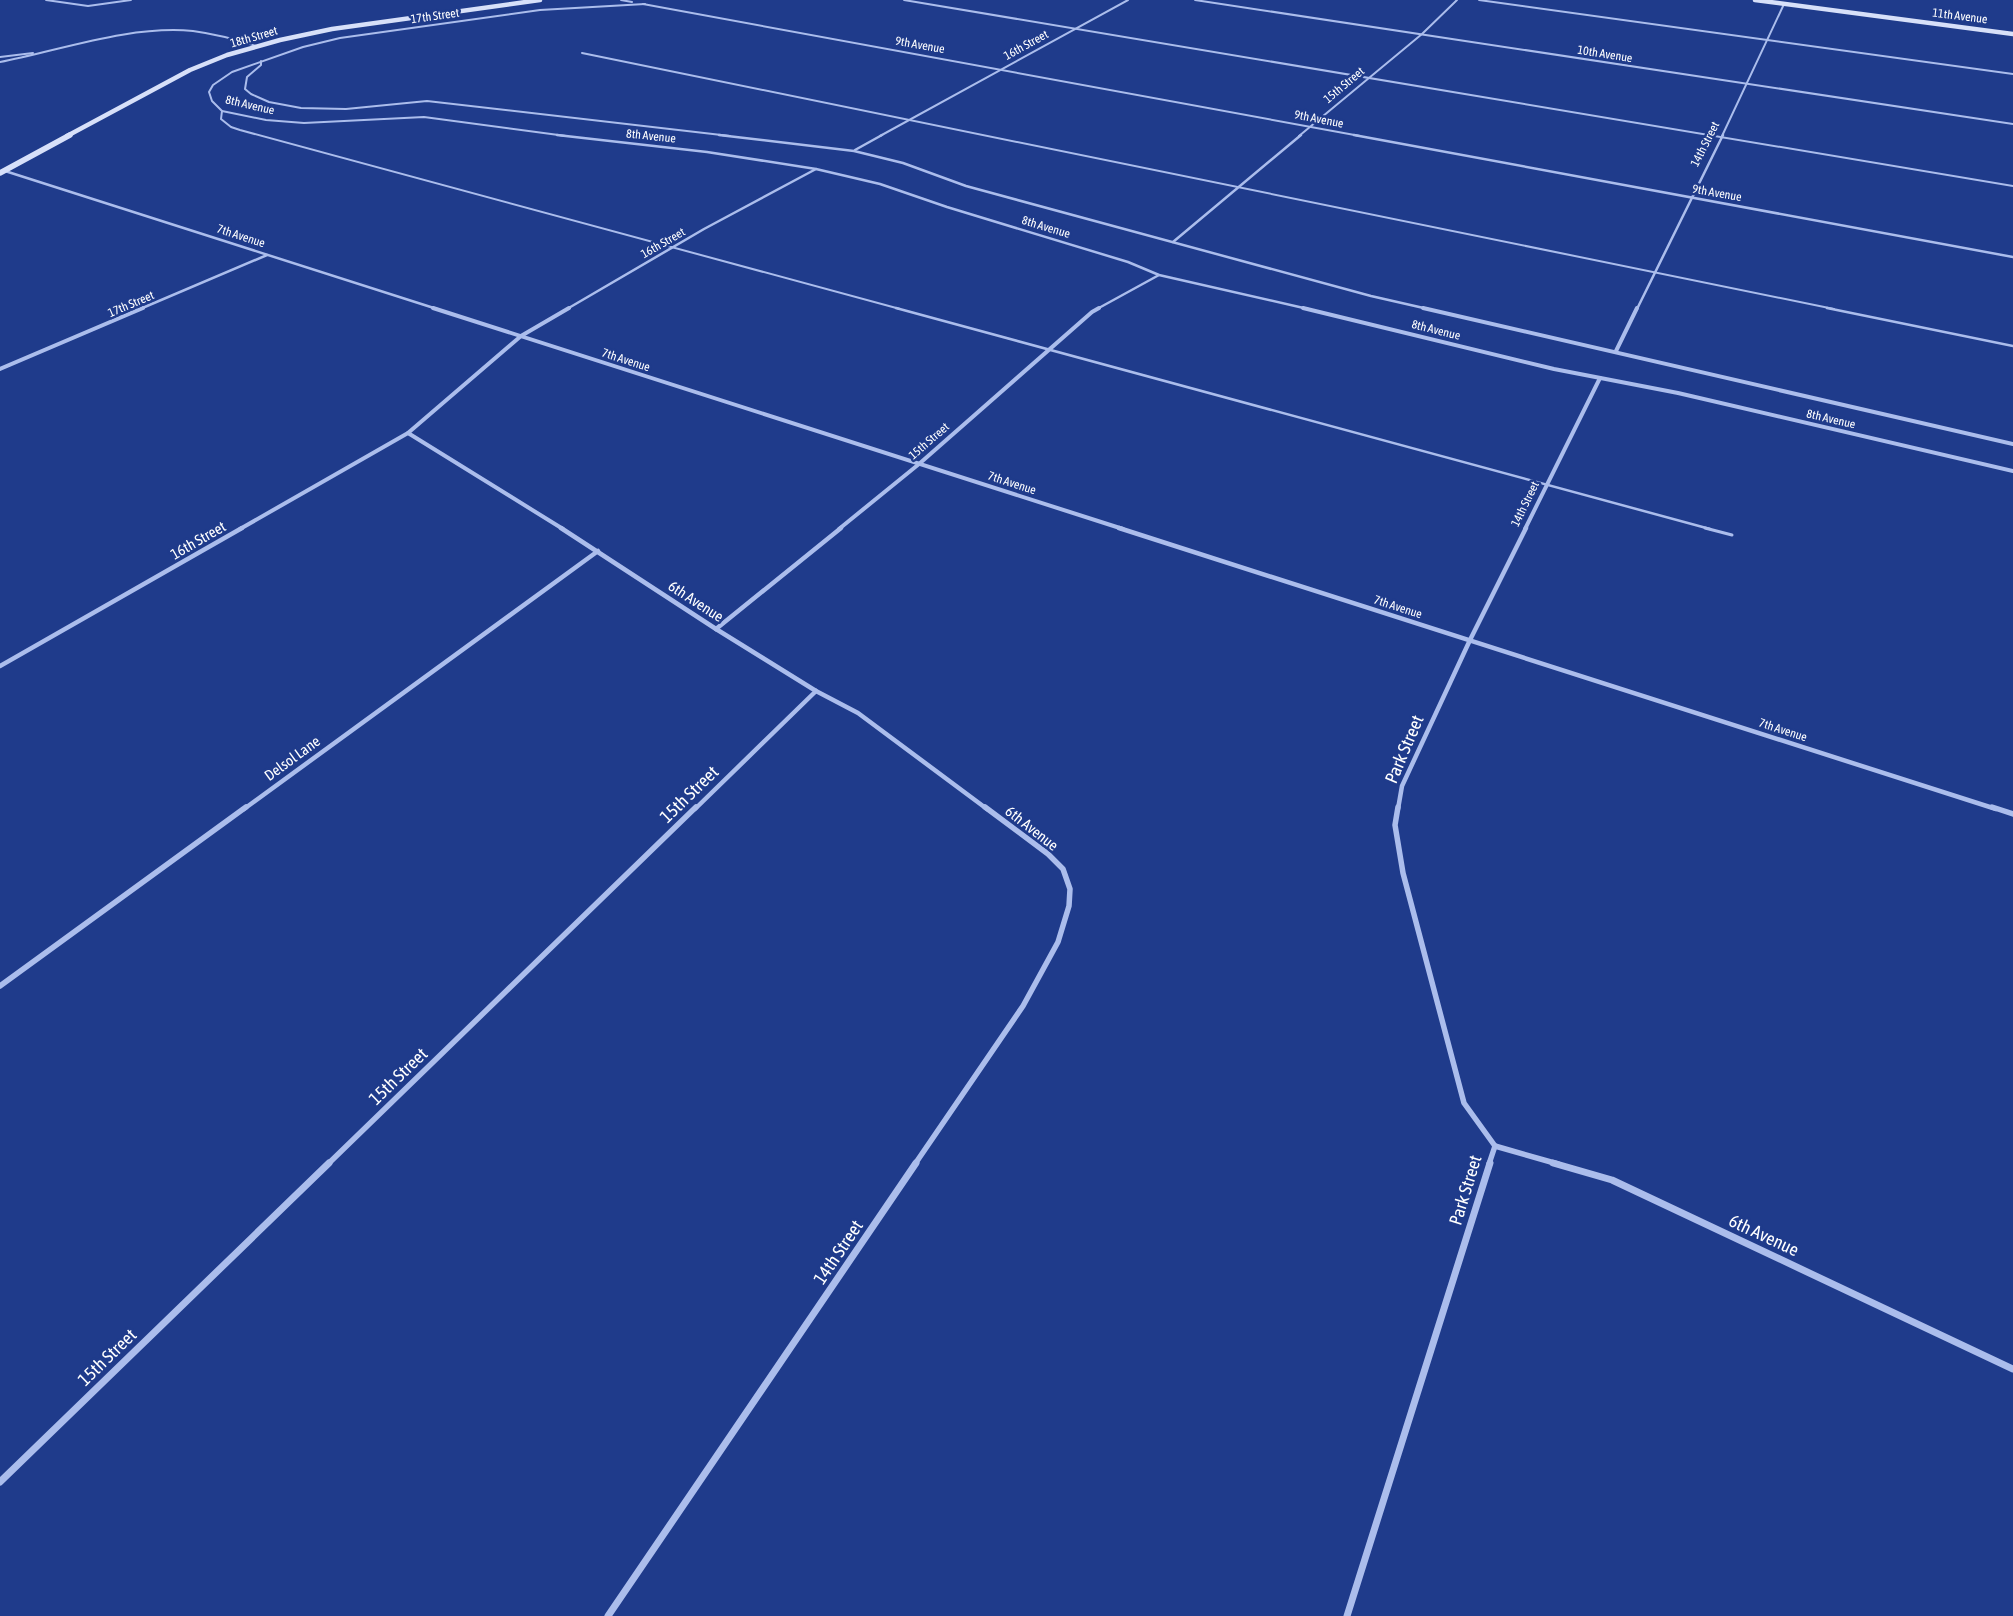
<svg xmlns="http://www.w3.org/2000/svg" width="2013" height="1616" viewBox="0 0 2013 1616" font-family="'Asap Condensed',sans-serif">
  <style>
    .lines { fill: none; stroke-linecap: round; stroke-linejoin: round }
    .lane-far2 { stroke: #abbdec; stroke-width: 2 }
    .lane-far1 { stroke: #abbdec; stroke-width: 2.5 }
    .lane { stroke: #abbdec; stroke-width: 3 }
    .street-far5 { stroke: #abbdec; stroke-width: 2 }
    .street-far4 { stroke: #abbdec; stroke-width: 2.5 }
    .street-far3 { stroke: #abbdec; stroke-width: 4 }
    .street-far2 { stroke: #abbdec; stroke-width: 4.5 }
    .street-far1 { stroke: #abbdec; stroke-width: 5.5 }
    .street { stroke: #abbdec; stroke-width: 7 }
    .secondary-far1 { stroke: #d7e0f9; stroke-width: 4.5 }
    .secondary { stroke: #d7e0f9; stroke-width: 5.5 }
    .labels { text-anchor: middle; dominant-baseline: central; stroke-width: 5; stroke-linejoin: round; paint-order: stroke }
    .far-street-label { font-size: 12px; fill: #fff; stroke: #1f3b8b }
    .street-label { font-size: 15px; fill: #fff; stroke: #1f3b8b }
    .near-street-label { font-size: 18px; fill: #fff; stroke: #1f3b8b }
  </style>
  <rect width="100%" height="100%" fill="#1f3b8b"/>
  <g class="lines">
    <g class="lane-far2">
      <path d="M904 0 2013 186"/>
      <path d="M1479 0 2013 74"/>
      <path d="M582 53 1834 309"/>
      <path d="M222 111 221 119 231 127 240 130 900 309"/>
    </g>
    <g class="lane-far1">
      <path d="M896 308 1710 529"/>
      <path d="M1827 308 2013 346"/>
    </g>
    <path class="lane" d="M1705 528 1732 535"/>
    <g class="street-far5">
      <path d="M46 0 88 6 131 0"/>
      <path d="M621 0 632 2"/>
      <path d="M1195 0 2013 124"/>
      <path d="M643 4 1360 136"/>
      <path d="M0 57 33 53"/>
      <path d="M261 61V65L247 77 245 89 251 94 269 102 301 108 346 109 427 101 730 136"/>
      <path d="M0 62C61 50 130 25 193 31 215 34 235 39 256 46"/>
      <path d="M566 136 424 117 304 123 266 120 222 111 212 101 209 92 213 85 232 72 303 47 340 38 540 10 645 4"/>
      <path d="M880 136 1128 0"/>
      <path d="M1299 136 1422 34 1457 0"/>
      <path d="M1722 136 1784 4"/>
    </g>
    <g class="street-far4">
      <path d="M557 135 707 152 816 169 880 184 947 207 1128 262 1159 275 1308 309"/>
      <path d="M719 135 854 151 903 163 966 186 1371 296 1428 309"/>
      <path d="M1354 135 2013 257"/>
      <path d="M855 150 882 135"/>
      <path d="M5 171 437 309"/>
      <path d="M1173 242 1301 135"/>
      <path d="M140 309 267 255"/>
      <path d="M567 309 704 229 816 169"/>
      <path d="M1097 309 1159 275"/>
      <path d="M1637 309 1723 135"/>
    </g>
    <g class="street-far3">
      <path d="M433 308 1123 529"/>
      <path d="M1303 308 1554 369 1678 393 2013 471"/>
      <path d="M1423 308 2013 444"/>
      <path d="M1616 351 1637 308"/>
      <path d="M0 369 143 308"/>
      <path d="M408 433 563 529"/>
      <path d="M240 529 408 433 521 336 569 308"/>
      <path d="M839 529 919 464 1092 312 1099 308"/>
      <path d="M1525 529 1600 378"/>
    </g>
    <g class="street-far2">
      <path d="M561 528 716 629 816 691 858 713 987 809"/>
      <path d="M1119 528 1996 809"/>
      <path d="M716 629 841 528"/>
      <path d="M0 666 242 528"/>
      <path d="M244 809 598 551"/>
      <path d="M695 809 816 691"/>
      <path d="M1398 809 1402 786 1470 640 1526 528"/>
    </g>
    <g class="street-far1">
      <path d="M1398 807 1395 825 1403 873 1464 1103 1495 1146 1489 1164"/>
      <path d="M1992 807 2013 814"/>
      <path d="M0 986 246 807"/>
      <path d="M1495 1146 1558 1164"/>
      <path d="M328 1164 696 807"/>
      <path d="M915 1164 1023 1006 1058 942 1069 906 1070 889 1063 869 1048 854 985 807"/>
    </g>
    <g class="street">
      <path d="M1553 1163 1612 1180 2013 1369"/>
      <path d="M0 1482 329 1163"/>
      <path d="M608 1616 916 1163"/>
      <path d="M1347 1616 1490 1163"/>
    </g>
    <g class="secondary-far1">
      <path d="M1755 0 2013 34"/>
      <path d="M67 136 190 70 227 55 280 40 332 29 540 0"/>
    </g>
    <path class="secondary" d="M0 173 70 135"/>
  </g>
  <g class="labels">
    <g class="far-street-label">
      <text transform="translate(435 16) rotate(-8)">17th Street</text>
      <text transform="translate(1960 16) rotate(7)">11th Avenue</text>
      <text transform="translate(254 37) rotate(-16)">18th Street</text>
      <text transform="translate(920 45) rotate(10)">9th Avenue</text>
      <text transform="translate(1026 45) rotate(-29)">16th Street</text>
      <text transform="translate(1605 54) rotate(9)">10th Avenue</text>
      <text transform="translate(1344 85) rotate(-40)">15th Street</text>
      <text transform="translate(250 105) rotate(13)">8th Avenue</text>
      <text transform="translate(1319 119) rotate(11)">9th Avenue</text>
      <text transform="translate(651 136) rotate(6)">8th Avenue</text>
      <text transform="translate(1705 144) rotate(-63)">14th Street</text>
      <text transform="translate(1717 193) rotate(10)">9th Avenue</text>
      <text transform="translate(1046 227) rotate(17)">8th Avenue</text>
      <text transform="translate(241 236) rotate(18)">7th Avenue</text>
      <text transform="translate(663 243) rotate(-30)">16th Street</text>
      <text transform="translate(131 304) rotate(-23)">17th Street</text>
      <text transform="translate(1436 330) rotate(14)">8th Avenue</text>
      <text transform="translate(626 360) rotate(18)">7th Avenue</text>
      <text transform="translate(1831 419) rotate(13)">8th Avenue</text>
      <text transform="translate(929 441) rotate(-41)">15th Street</text>
      <text transform="translate(1012 483) rotate(18)">7th Avenue</text>
      <text transform="translate(1525 504) rotate(-64)">14th Street</text>
      <text transform="translate(1398 607) rotate(18)">7th Avenue</text>
      <text transform="translate(1783 730) rotate(18)">7th Avenue</text>
    </g>
    <g class="street-label">
      <text transform="translate(198 540) rotate(-30)">16th Street</text>
      <text transform="translate(696 601) rotate(33)">6th Avenue</text>
      <text transform="translate(292 758) rotate(-36)">Delsol Lane</text>
      <text transform="translate(1032 828) rotate(38)">6th Avenue</text>
    </g>
    <g class="near-street-label">
      <text transform="translate(1404 749) rotate(-67)">Park Street</text>
      <text transform="translate(689 794) rotate(-44)">15th Street</text>
      <text transform="translate(398 1076) rotate(-44)">15th Street</text>
      <text transform="translate(1465 1190) rotate(-73)">Park Street</text>
      <text transform="translate(1764 1235) rotate(25)">6th Avenue</text>
      <text transform="translate(838 1252) rotate(-56)">14th Street</text>
      <text transform="translate(107 1357) rotate(-44)">15th Street</text>
    </g>
  </g>
</svg>
